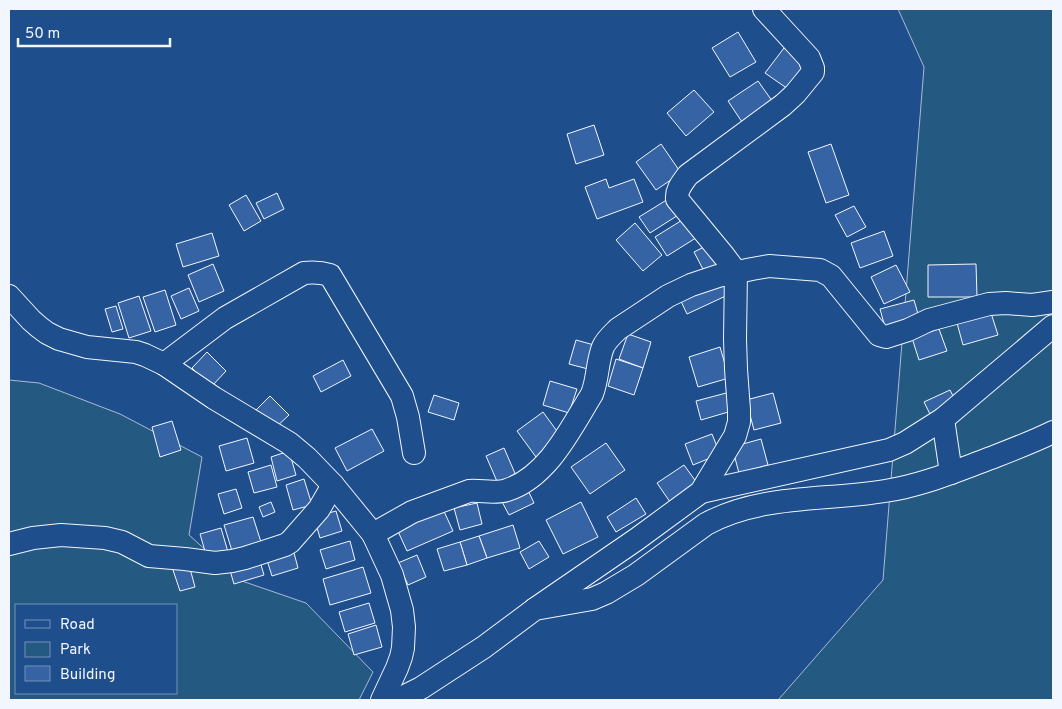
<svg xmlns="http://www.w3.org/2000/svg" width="1062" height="709" viewBox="0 0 1062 709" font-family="Overpass,sans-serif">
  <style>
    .green { fill: #245a82; stroke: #a8bbd7; fill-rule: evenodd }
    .building { fill: #3563a3; stroke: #f2f6ff }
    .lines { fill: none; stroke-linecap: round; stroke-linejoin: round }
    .minor-casing { stroke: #f2f6ff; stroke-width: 24 }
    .minor { stroke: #1f4e8c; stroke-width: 22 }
  </style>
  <rect width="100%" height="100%" fill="#1f4e8c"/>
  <g class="green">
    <path d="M898 9H1053V700H778L883 580 924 67Z"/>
    <path d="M9 380 39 383 120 414 202 457 189 535 239 580 306 603 373 672 359 700H9ZM16 605H176V693H16Z"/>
  </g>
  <g class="building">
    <path d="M738 32 756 62 730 77 712 48Z"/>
    <path d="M784 48 806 64 788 89 765 73Z"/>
    <path d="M758 81 775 105 744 125 728 101Z"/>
    <path d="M694 90 714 112 686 136 667 113Z"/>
    <path d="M594 125 604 155 576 164 567 134Z"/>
    <path d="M661 144 681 173 656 190 636 162Z"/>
    <path d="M831 144 849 195 826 203 808 152Z"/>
    <path d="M606 179 609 188 634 179 643 202 597 219 585 187Z"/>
    <path d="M277 193 284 209 264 219 256 203Z"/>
    <path d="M246 195 261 221 244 231 229 205Z"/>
    <path d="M673 196 683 212 650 233 639 217Z"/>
    <path d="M854 206 866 227 847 237 835 215Z"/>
    <path d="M687 217 699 236 667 256 655 237Z"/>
    <path d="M635 223 662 255 643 271 616 240Z"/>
    <path d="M884 231 893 256 860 268 851 243Z"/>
    <path d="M212 233 219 256 183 267 176 244Z"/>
    <path d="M710 244 721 265 705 273 694 252Z"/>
    <path d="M213 264 224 291 199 302 188 275Z"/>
    <path d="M976 264 977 297H928V265Z"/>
    <path d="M896 265 910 292 884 304 871 277Z"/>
    <path d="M722 277 730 294 687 314 679 297Z"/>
    <path d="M189 288 199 311 181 319 171 296Z"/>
    <path d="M165 290 176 325 155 332 143 297Z"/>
    <path d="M139 296 151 331 129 338 118 303Z"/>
    <path d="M914 300 920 321 886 331 880 309Z"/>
    <path d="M116 306 123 329 112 332 105 309Z"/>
    <path d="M991 313 998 335 963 345 957 323Z"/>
    <path d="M939 329 947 351 919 360 912 338Z"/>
    <path d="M628 334 651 342 643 368 619 359Z"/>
    <path d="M576 340 594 345 588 369 569 364Z"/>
    <path d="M720 347 729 378 698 387 689 357Z"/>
    <path d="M207 352 226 371 211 387 192 368Z"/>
    <path d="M616 359 643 368 634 395 608 386Z"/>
    <path d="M343 360 351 376 321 392 313 376Z"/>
    <path d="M550 381 577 389 569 413 543 405Z"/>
    <path d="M950 390 957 404 931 416 924 402Z"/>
    <path d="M730 392 735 410 701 420 696 401Z"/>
    <path d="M773 393 781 423 754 430 746 400Z"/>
    <path d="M434 395 459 403 454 420 428 412Z"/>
    <path d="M270 396 289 415 274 429 256 410Z"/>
    <path d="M543 412 562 438 536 457 517 431Z"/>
    <path d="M172 421 181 450 160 457 152 427Z"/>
    <path d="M372 429 384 451 347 471 335 448Z"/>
    <path d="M712 434 720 454 693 465 685 444Z"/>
    <path d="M247 438 254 463 226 471 219 446Z"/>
    <path d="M761 439 768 465 739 473 732 447Z"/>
    <path d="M606 443 625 470 590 494 571 467Z"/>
    <path d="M504 448 517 478 499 486 486 456Z"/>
    <path d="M289 451 296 475 277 481 271 457Z"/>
    <path d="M271 465 277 487 254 493 248 472Z"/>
    <path d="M684 465 697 483 670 502 657 483Z"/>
    <path d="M304 479 312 505 293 510 286 485Z"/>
    <path d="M526 486 534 503 509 515 500 498Z"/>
    <path d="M236 489 242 508 224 514 218 494Z"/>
    <path d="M636 498 646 514 616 532 607 517Z"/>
    <path d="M271 502 275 512 263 517 259 507Z"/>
    <path d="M581 502 598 537 563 554 546 520Z"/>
    <path d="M477 503 482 524 460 530 454 508Z"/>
    <path d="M442 507 453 531 407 551 396 527Z"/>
    <path d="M336 511 342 531 320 538 314 517Z"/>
    <path d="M253 517 261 542 232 551 224 525Z"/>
    <path d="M513 525 520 548 487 558 479 536Z"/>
    <path d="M221 528 228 552 207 558 200 534Z"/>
    <path d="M479 536 487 558 467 565 460 542Z"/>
    <path d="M350 541 355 560 326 569 320 550Z"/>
    <path d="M539 541 549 557 529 569 520 552Z"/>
    <path d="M460 542 467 565 444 571 437 549Z"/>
    <path d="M293 549 298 568 272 576 266 557Z"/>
    <path d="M417 555 426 577 408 585 398 563Z"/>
    <path d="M259 558 264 575 234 584 229 567Z"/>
    <path d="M189 565 195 587 180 591 173 570Z"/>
    <path d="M363 567 371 593 330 605 323 579Z"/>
    <path d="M369 603 375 623 345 632 339 612Z"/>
    <path d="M376 625 382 647 354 655 348 634Z"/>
  </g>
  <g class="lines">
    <g class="minor-casing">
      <g id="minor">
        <path d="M9 296 31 320 39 327 47 333 59 339 87 347 136 352 145 355 164 364 214 398 289 443 307 458 333 485 373 534 392 575 402 610 404 627 403 648 401 657 397 668 382 700"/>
        <path d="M164 364 225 318 304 273C314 272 320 272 330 275L402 396 408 417 414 453"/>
        <path d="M951 473 943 419 1053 326"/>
        <path d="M701 492 889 450 905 443 943 419"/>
        <path d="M373 534 412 512 469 491C481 490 496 494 507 490 548 477 571 428 592 394 598 379 597 362 603 347 606 340 613 334 618 329L668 296 691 285 718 276 752 269 769 266 820 270 831 276 879 335 886 337 908 330 929 320 989 304 1006 303 1032 305 1053 302"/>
        <path d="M9 544 33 538 61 535 105 538 122 542 149 556 185 559 215 563 232 561 245 558 285 545 290 542 319 509 333 485"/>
        <path d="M535 609 637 539 701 492 735 436 739 422V410L736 369 735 339 736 272 724 256 677 199C676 189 683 182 688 175L783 105 795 94 813 72V68L809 58 764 9"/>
        <path d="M397 700 421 688 484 647 535 609 592 599 606 593 636 575 706 524C761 494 825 501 885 491 919 486 951 473 983 461 1006 452 1031 443 1053 432"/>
      </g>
    </g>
    <use href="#minor" class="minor"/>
  </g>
  <rect width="1062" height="709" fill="none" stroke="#f2f6ff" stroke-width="20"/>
  <rect x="15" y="604" width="162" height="90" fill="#1f4e8c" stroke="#7391ba"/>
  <rect x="25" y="620" width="25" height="8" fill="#1f4e8c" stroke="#7391ba"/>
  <text x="60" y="629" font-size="15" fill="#f2f6ff">Road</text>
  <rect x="25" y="642" width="25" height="15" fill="#245a82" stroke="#7391ba"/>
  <text x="60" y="654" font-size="15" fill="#f2f6ff">Park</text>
  <rect x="25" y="666" width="25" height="15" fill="#3563a3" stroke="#7391ba"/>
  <text x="60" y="679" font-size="15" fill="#f2f6ff">Building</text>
  <path d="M18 38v8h152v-8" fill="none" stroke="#f2f6ff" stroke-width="2.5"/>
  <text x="25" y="38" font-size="15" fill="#f2f6ff" stroke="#1f4e8c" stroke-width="4" paint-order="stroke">50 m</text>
</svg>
